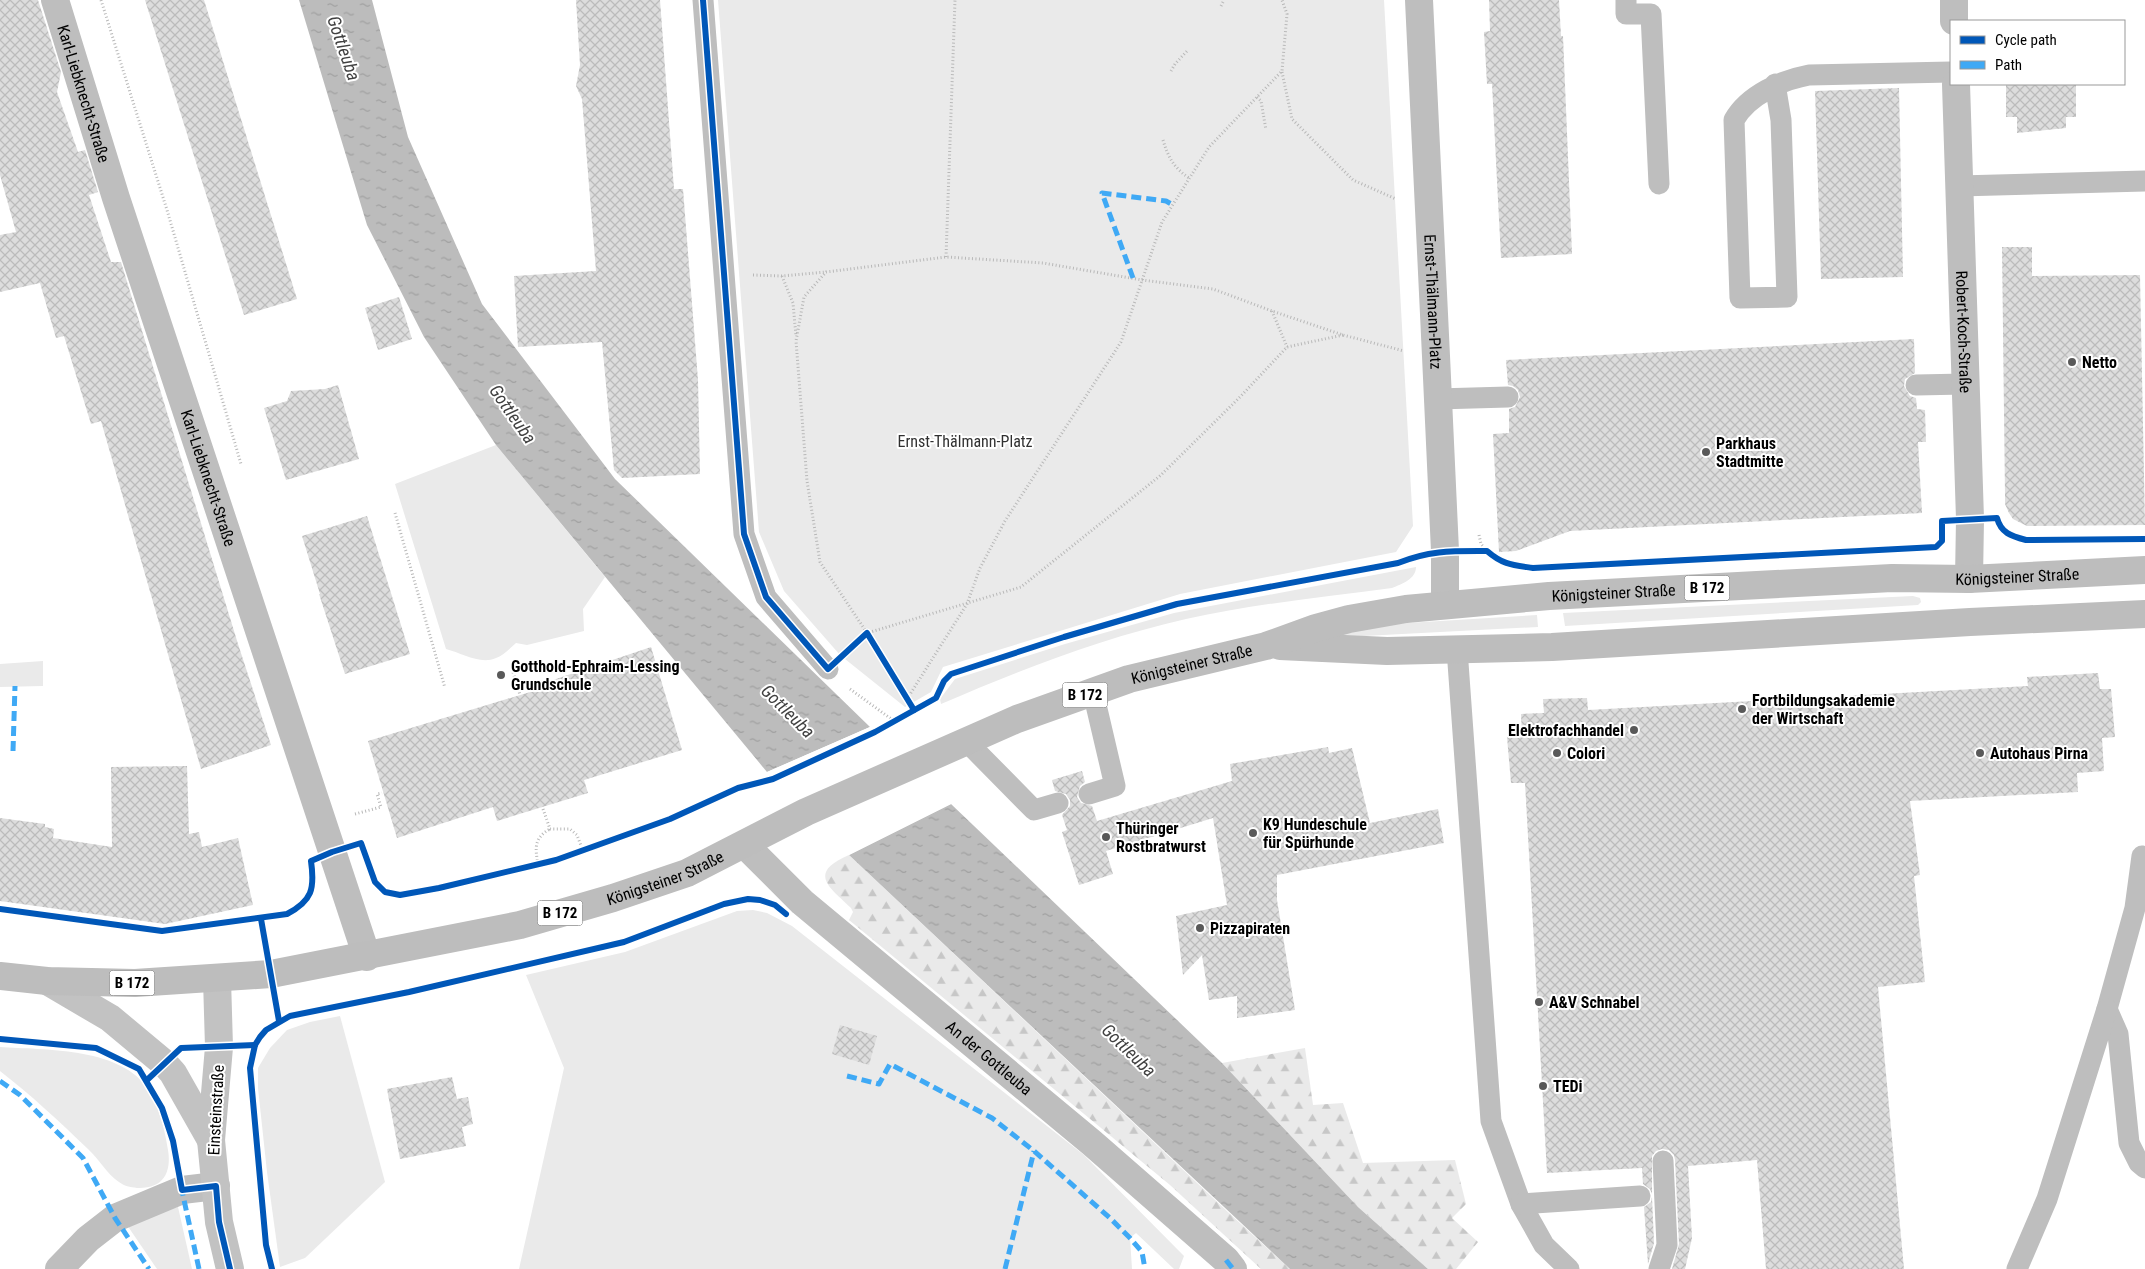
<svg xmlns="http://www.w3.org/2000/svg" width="2145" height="1269" viewBox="0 0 2145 1269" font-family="'Roboto Condensed',sans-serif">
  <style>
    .green { fill: #eaeaea }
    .forest { fill: url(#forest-firs) }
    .water { fill: url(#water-ripples) }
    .pier { fill: #fff }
    .building { fill: url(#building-cross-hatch) }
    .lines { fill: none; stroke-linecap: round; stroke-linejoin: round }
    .path { stroke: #b8b8b8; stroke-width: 3; stroke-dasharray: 1 2.5; stroke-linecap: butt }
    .lane { stroke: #bebebe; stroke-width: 21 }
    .street { stroke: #bebebe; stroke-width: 28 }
    .secondary { stroke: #c2c2c2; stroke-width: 28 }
    .primary { stroke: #bdbdbd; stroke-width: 28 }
    .quiet { stroke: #3fa9f5; stroke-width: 5; stroke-dasharray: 10 5; stroke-linecap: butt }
    .cycleway-casing { stroke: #fff; stroke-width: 9 }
    .cycleway { stroke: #0057b8; stroke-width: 6 }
    .poi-dot { fill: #595959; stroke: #fff; stroke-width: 2 }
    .labels { text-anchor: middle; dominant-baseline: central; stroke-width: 4; stroke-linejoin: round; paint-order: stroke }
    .shield { fill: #fff; stroke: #4c4c4c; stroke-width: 1 }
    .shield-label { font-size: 15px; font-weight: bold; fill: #000 }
    .street-label { font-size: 16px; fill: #000; stroke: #fff }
    .poi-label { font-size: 16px; font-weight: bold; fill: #000; stroke: #fff; text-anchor: start }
    .park-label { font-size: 16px; fill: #303030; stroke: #fff }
    .water-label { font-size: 18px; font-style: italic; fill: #414141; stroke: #fff }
  </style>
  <defs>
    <pattern id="forest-firs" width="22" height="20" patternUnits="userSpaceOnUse" patternTransform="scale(1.25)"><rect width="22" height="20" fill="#eaeaea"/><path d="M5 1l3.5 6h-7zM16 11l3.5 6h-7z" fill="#c7c7c7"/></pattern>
    <pattern id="water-ripples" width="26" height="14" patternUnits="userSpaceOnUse" patternTransform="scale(1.25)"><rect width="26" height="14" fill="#bcbcbc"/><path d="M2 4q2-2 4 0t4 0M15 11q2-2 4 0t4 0" fill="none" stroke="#a0a0a0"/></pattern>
    <pattern id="building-cross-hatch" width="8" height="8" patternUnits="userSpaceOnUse" patternTransform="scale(1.25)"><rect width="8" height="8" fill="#ddd"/><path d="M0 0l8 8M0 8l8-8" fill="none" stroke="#bcbcbc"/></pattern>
  </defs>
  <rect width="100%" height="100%" fill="#fff"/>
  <g class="green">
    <path d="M718 0H1384L1413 526 1396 552 1180 594 943 667 931 692 905 707 840 655 784 591 759 532Z"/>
    <path d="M496 445 605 577 583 609 584 631 527 645 516 643C510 648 503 656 496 658 480 665 462 653 446 649L395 484Z"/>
    <path d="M1416 567C1416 579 1402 584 1392 588 1323 597 1254 604 1186 619 1102 638 1020 670 941 704L940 699 955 679 1065 644 1174 613Z"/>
    <path d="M1913 596 1920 598 1921 602 1918 605 1565 626 1563 613Z"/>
    <path d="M1537 615 1538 627 1326 638 1358 626Z"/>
    <path d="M43 661V686L0 687V664Z"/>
    <path d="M753 910 767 913 792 926 1084 1155 1184 1256 1179 1269H1174L1136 1233 1130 1238 1132 1269H519L564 1068 526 975 625 952 737 911Z"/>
    <path d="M340 1016 385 1182 305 1258 280 1267 267 1172 258 1088V1068L270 1048 287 1030 310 1022Z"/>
    <path d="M0 1047C44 1050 116 1047 146 1086 158 1102 165 1130 168 1150 172 1174 162 1189 137 1188 130 1187 124 1186 119 1182 107 1174 99 1159 88 1149 60 1122 31 1095 0 1071Z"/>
    <path d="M178 1207 192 1269H157L127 1225 152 1213Z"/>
  </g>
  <g class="forest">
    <path d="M849 855 1229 1213 1290 1269H1261L1170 1185 849 920 853 912 851 908C829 887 807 873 849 855Z"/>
    <path d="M1305 1048 1313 1105 1343 1103 1363 1163 1455 1160 1466 1204 1452 1218 1478 1242 1456 1269H1428L1358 1207 1222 1063Z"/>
  </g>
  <g class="water">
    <path d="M299 0H372L408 137 482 304 615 479 870 727 767 772 496 445 424 337 367 225Z"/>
    <path d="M951 804 1222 1063 1358 1207 1428 1269H1290L849 855Z"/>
  </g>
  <g class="pier">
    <path d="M870 727 872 729 769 774 767 772Z"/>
    <path d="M949 803 951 804 849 855 847 853Z"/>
  </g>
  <g class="building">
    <path d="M0 0H38L61 72 57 92 78 152 85 150 98 192 89 195 111 262H121L128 285 238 644 271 745 201 769 101 421 91 424 64 336 56 338 40 283 0 292V235L16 232 0 175Z"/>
    <path d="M145 0H204L297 299 244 315Z"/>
    <path d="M576 0H660L674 189H683L698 380 700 474 622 478 614 470 602 342 518 347 514 276 596 271 582 99 576 86 580 65Z"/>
    <path d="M1489 0H1559L1561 36H1563L1572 254 1501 258 1492 84H1487L1484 32 1490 31Z"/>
    <path d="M2006 84H2076V117H2066V128L2017 133V117H2006Z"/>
    <path d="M1899 88 1903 277 1821 279 1815 91Z"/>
    <path d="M2002 247H2032V276L2140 275 2145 525 2027 526 2013 519 2009 513 2005 504V494Z"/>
    <path d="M399 297 412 339 378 350 365 308Z"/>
    <path d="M1914 339 1915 373 1905 379 1904 386 1910 396 1916 398 1917 409 1925 410 1926 442H1918L1922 513 1570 531 1516 551 1499 552 1493 434 1509 433V409L1515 407 1520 397 1518 390 1513 386 1508 385 1506 360Z"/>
    <path d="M338 385 359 459 286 480 264 408 287 401 291 391 325 389Z"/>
    <path d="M367 516 410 654 345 674 319 594H320L302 536Z"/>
    <path d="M651 647 682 750 584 780 588 793 497 821 493 807 397 838 368 741 550 686V681Z"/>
    <path d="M2098 673 2100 689H2111L2115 737 2102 738 2104 771 2077 773 2078 792 1910 801 1920 875 1914 876 1925 982 1878 987 1904 1269H1766L1757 1160 1688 1166 1692 1238 1685 1269H1672L1679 1244 1675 1160 1674 1155 1669 1150 1662 1149 1656 1151 1652 1156V1194L1650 1189 1643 1184 1642 1168 1547 1173 1525 783H1511L1507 737H1522L1521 714 1544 713 1543 699 1587 698 1588 710 2028 686 2027 677Z"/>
    <path d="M1328 747 1329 753 1352 748 1370 823 1438 809 1444 843 1277 875V900L1295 1010 1237 1018V996L1209 1000 1202 955 1183 975 1176 916 1227 905 1213 818 1106 851 1113 874 1079 885 1062 832 1067 830 1062 815 1070 806V800L1066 794 1055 791 1052 780 1082 771 1085 782 1080 786 1077 797 1081 803 1092 806 1097 821 1232 781 1230 764Z"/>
    <path d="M187 766 189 834 199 832 202 847 238 838 253 905 165 924 0 901V818L45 824V827L54 829 53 838 112 847 111 767Z"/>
    <path d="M840 1025 877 1036 869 1065 832 1054Z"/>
    <path d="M452 1077 457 1099 468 1097 473 1124 462 1127 466 1146 400 1159 387 1089Z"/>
    <path d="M1652 1197 1654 1243 1648 1264 1644 1207 1651 1202Z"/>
  </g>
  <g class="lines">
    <g class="path">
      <path d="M101 0 167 210 241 464"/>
      <path d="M1221 6 1224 0"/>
      <path d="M1171 71 1175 64 1187 51"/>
      <path d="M1282 72 1292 119 1353 180 1396 199"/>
      <path d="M1257 97 1261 101 1266 130"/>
      <path d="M1163 140C1168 157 1174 168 1189 178"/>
      <path d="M946 257 955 0"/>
      <path d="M753 275 782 276 826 272"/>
      <path d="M782 276 793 303 796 336"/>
      <path d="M1272 311 1287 347"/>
      <path d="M1343 335 1287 347 1240 397 1161 475 1021 587 867 633 820 562 807 481 796 341 804 297 826 272 946 257 1043 263 1142 280 1213 289 1272 311 1343 335 1404 351"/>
      <path d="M395 513 445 688"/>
      <path d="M1479 535 1481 544 1487 551"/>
      <path d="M512 669 520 695"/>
      <path d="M850 689 894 721"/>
      <path d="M907 699 967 604 980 568 1005 521 1121 342 1162 222 1209 147 1282 71 1287 14 1282 0"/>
      <path d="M543 809 550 829H570L577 835 583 851"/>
      <path d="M355 814 381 807 377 794 382 793"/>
      <path d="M538 864C535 848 534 838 550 829"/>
    </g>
    <g class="lane">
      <path d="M703 0 744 534 766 597 828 669"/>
      <path d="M1626 0V14H1651L1659 184"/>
      <path d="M1775 84 1781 120 1787 297 1740 298 1734 120C1748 95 1782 80 1809 75L1951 72"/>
      <path d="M1959 186 2145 181"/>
      <path d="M1916 385 1965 384"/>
      <path d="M1437 399 1508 397"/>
      <path d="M1457 649 1491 1121 1521 1204 1544 1245 1569 1269"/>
      <path d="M967 742 1034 810 1058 803"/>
      <path d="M1089 794 1115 786 1093 692"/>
      <path d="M2142 856 2135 908 2107 1009 2118 1034 2129 1143 2139 1163 2145 1168"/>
      <path d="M1521 1204 1640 1196"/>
      <path d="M1659 1269 1667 1245 1663 1161"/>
      <path d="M2017 1269 2047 1199 2107 1009"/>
    </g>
    <g class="street">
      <path id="s1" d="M55 0 116 198 367 957"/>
      <path id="s2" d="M1419 0 1436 356 1445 551V605"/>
      <path d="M1954 0V21"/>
      <path id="s3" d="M1956 84 1970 519 1969 579"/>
      <path id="s4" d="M745 845 802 902 1092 1143 1226 1260 1233 1269"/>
      <path d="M59 1269 88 1239 115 1218 182 1190 216 1186"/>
    </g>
    <g class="secondary">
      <path d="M217 979 219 1047 211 1140 219 1222 230 1269"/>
      <path d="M47 981 110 1018 164 1063 173 1073 211 1140"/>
    </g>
    <g class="primary">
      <path d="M1280 646 1387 651 1552 647 1970 622 2145 614"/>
      <path id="s5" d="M0 976 47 981 135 983 271 974 520 925 613 898 687 873 806 812 1017 719 1129 679 1266 646 1316 628 1349 619 1406 609 1549 596 1892 578 1969 579 2145 570"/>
    </g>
    <g class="quiet">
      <path d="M1133 278 1102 193 1166 201 1173 205"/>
      <path d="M13 751 15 686"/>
      <path d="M847 1076 879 1084 890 1064 992 1118 1034 1151 1110 1218 1130 1238 1142 1252 1145 1269"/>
      <path d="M0 1081 20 1095 83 1158 115 1218 149 1269"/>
      <path d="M181 1186 199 1269"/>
      <path d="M1226 1260 1233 1269"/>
      <path d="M1005 1269 1034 1151"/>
    </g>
    <g class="cycleway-casing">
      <g id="cycleway">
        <path d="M703 0 744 534 766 597 828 669 867 633 914 710"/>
        <path d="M0 909 162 931 287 914C312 901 315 889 311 861L332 852 361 843 375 882 385 892 400 895 439 888 556 860 670 819 738 788 773 779 875 732 936 698 944 681 951 674 1064 637 1177 604 1398 563C1430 550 1453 551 1487 551 1503 565 1513 565 1533 568L1936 547 1942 541V521L1997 518C2001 533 2011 536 2026 540L2145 539"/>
        <path d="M261 919 279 1021"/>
        <path d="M0 1039 96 1048 139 1069 162 1108 173 1141 182 1190 216 1186 219 1222 230 1269"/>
        <path d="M147 1080 181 1048 255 1045"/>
        <path d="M272 1269 266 1245 250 1068 255 1045 260 1037 266 1030 290 1016 409 992 624 942 724 904 748 899 760 900 775 905 786 914"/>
      </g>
    </g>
    <use href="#cycleway" class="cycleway"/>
  </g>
  <g class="poi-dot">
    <circle cx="2072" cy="362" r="5"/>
    <circle cx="1706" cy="452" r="5"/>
    <circle cx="501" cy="675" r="5"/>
    <circle cx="1742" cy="709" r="5"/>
    <circle cx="1634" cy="730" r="5"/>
    <circle cx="1557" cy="753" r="5"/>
    <circle cx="1980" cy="753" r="5"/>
    <circle cx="1253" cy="833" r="5"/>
    <circle cx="1106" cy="837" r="5"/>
    <circle cx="1200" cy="928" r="5"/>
    <circle cx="1539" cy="1002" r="5"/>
    <circle cx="1543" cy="1086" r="5"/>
  </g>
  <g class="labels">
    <g class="shield">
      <rect x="1684.5" y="575.5" width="45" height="25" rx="4"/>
      <rect x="1062.5" y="682.5" width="45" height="25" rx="4"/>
      <rect x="537.5" y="900.5" width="45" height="25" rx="4"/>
      <rect x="109.5" y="970.5" width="45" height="25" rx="4"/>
    </g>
    <g class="shield-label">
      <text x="1707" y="588">B 172</text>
      <text x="1085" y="695">B 172</text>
      <text x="560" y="913">B 172</text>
      <text x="132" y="983">B 172</text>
    </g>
    <g class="street-label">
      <text stroke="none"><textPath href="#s1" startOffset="98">Karl-Liebknecht-Straße</textPath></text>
      <text stroke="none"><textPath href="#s2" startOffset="302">Ernst-Thälmann-Platz</textPath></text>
      <text stroke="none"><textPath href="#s3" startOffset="248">Robert-Koch-Straße</textPath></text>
      <text stroke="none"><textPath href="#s1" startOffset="502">Karl-Liebknecht-Straße</textPath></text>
      <text stroke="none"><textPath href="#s5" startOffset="2082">Königsteiner Straße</textPath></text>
      <text stroke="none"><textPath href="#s5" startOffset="1678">Königsteiner Straße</textPath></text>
      <text stroke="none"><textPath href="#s5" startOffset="1248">Königsteiner Straße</textPath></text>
      <text stroke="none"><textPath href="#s5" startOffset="678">Königsteiner Straße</textPath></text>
      <text stroke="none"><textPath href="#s4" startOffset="324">An der Gottleuba</textPath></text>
      <text transform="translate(216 1110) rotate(-87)">Einsteinstraße</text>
    </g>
    <g class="poi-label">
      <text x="2082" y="362">Netto</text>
      <text x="1716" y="443">Parkhaus<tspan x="1716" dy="18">Stadtmitte</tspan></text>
      <text x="511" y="666">Gotthold-Ephraim-Lessing<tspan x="511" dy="18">Grundschule</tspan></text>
      <text x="1752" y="700">Fortbildungsakademie<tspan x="1752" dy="18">der Wirtschaft</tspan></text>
      <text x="1624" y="730" text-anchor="end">Elektrofachhandel</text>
      <text x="1567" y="753">Colori</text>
      <text x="1990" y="753">Autohaus Pirna</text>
      <text x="1263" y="824">K9 Hundeschule<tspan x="1263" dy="18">für Spürhunde</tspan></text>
      <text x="1116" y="828">Thüringer<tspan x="1116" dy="18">Rostbratwurst</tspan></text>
      <text x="1210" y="928">Pizzapiraten</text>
      <text x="1549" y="1002">A&amp;V Schnabel</text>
      <text x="1553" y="1086">TEDi</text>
    </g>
    <g class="park-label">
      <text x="965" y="441">Ernst-Thälmann-Platz</text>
    </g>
    <g class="water-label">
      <text transform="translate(344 48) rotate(71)">Gottleuba</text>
      <text transform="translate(513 414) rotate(55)">Gottleuba</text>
      <text transform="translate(788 711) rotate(45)">Gottleuba</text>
      <text transform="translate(1129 1050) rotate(44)">Gottleuba</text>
    </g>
  </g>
  <rect x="1950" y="20" width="175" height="65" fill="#ffffff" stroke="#999999"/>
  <rect x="1960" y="36" width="25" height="8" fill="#0057b8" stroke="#999999"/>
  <text x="1995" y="45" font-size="15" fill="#000000">Cycle path</text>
  <rect x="1960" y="61" width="25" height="8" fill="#3fa9f5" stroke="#999999"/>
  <text x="1995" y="70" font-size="15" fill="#000000">Path</text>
</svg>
